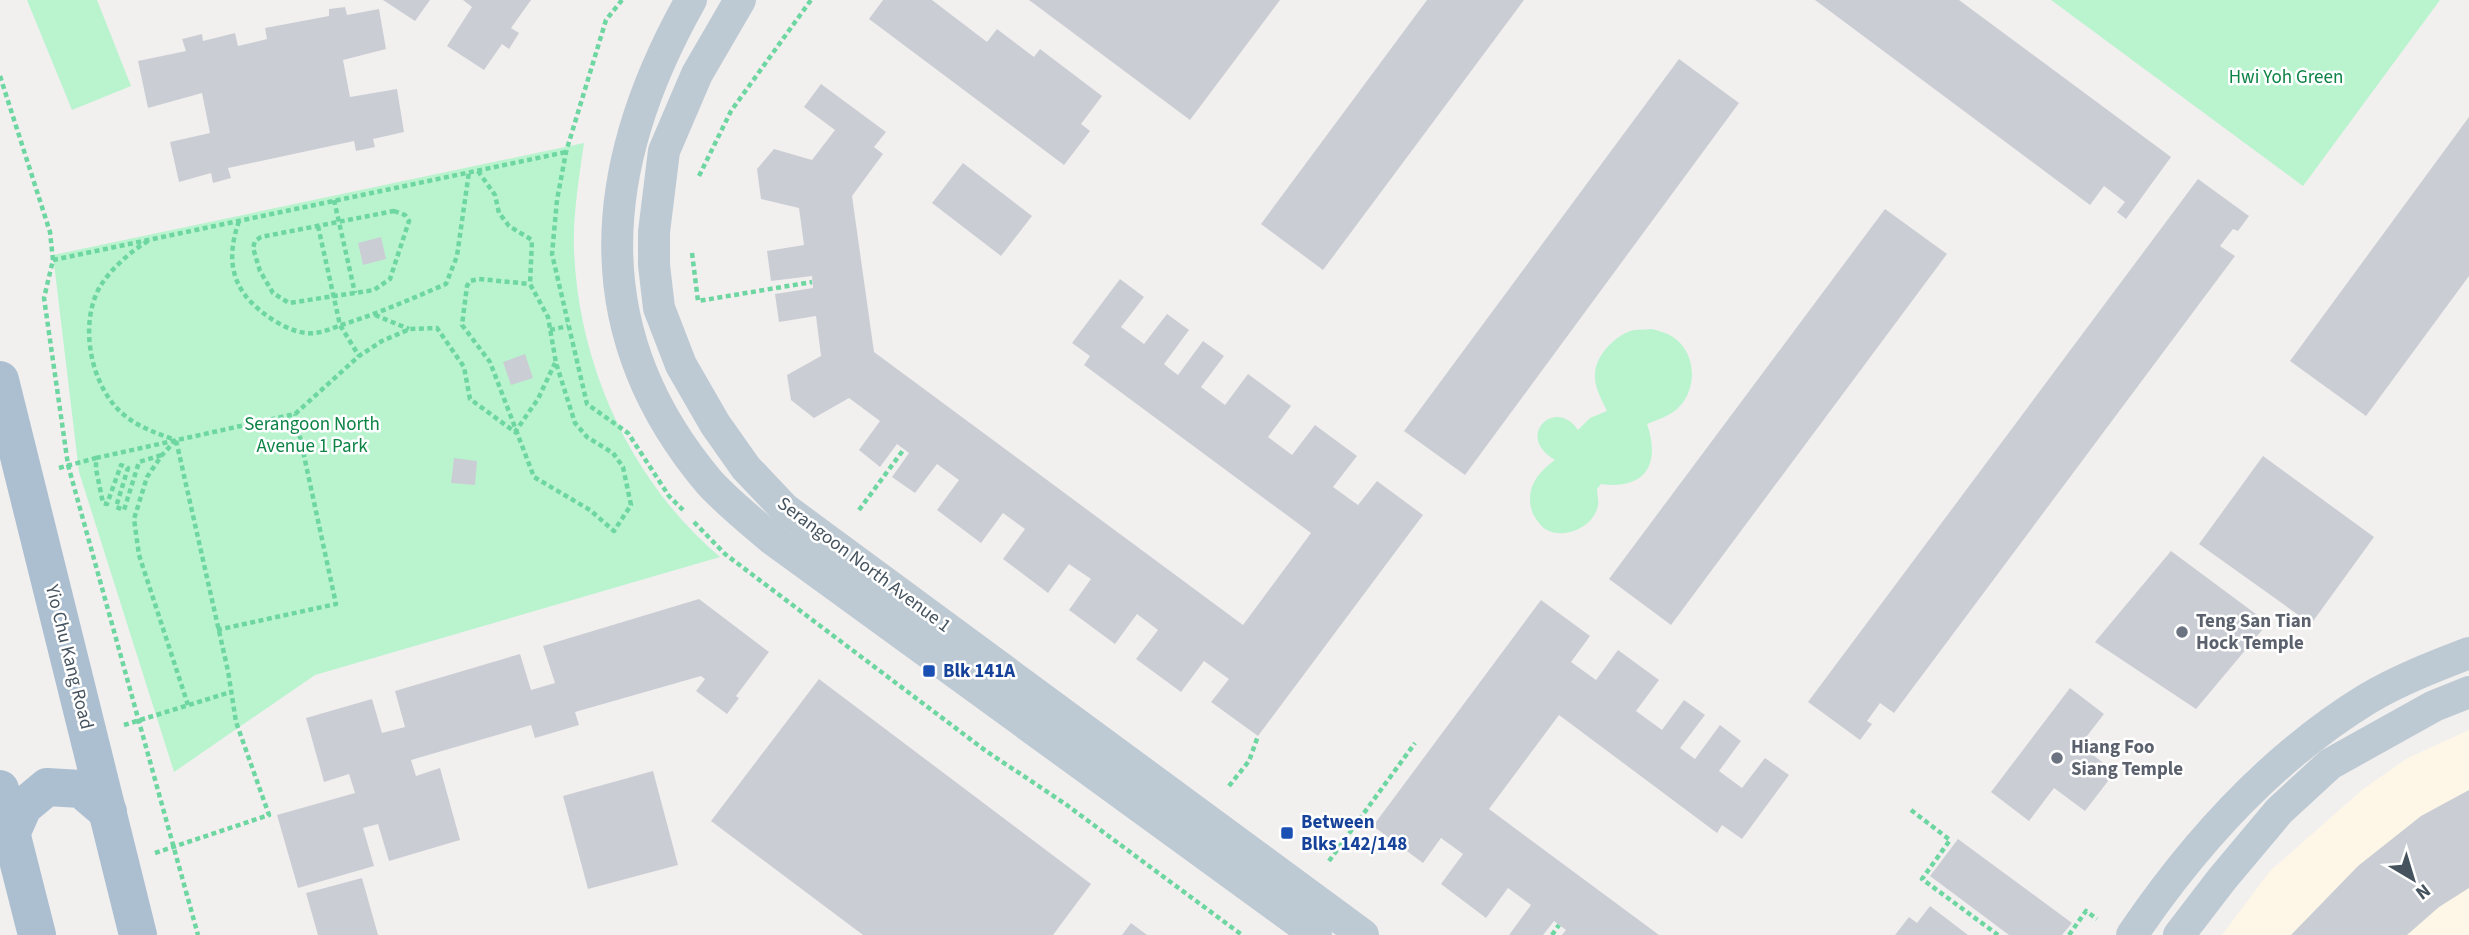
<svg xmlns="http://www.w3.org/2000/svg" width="2469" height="935" viewBox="0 0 2469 935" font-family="'Source Sans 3',sans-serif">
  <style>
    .commercial { fill: #fef7e7 }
    .park { fill: #b9f4cf }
    .building { fill: #caced4 }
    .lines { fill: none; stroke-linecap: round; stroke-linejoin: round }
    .path { stroke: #6dd6a1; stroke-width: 4.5; stroke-dasharray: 5 3.5; stroke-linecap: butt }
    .minor { stroke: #becad3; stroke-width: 32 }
    .primary { stroke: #acbfd1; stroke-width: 38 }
    .worship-dot { fill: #6b7280; stroke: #fff; stroke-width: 2.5 }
    .transit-dot { fill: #1a4fb4; stroke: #fff; stroke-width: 2.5 }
    .labels { text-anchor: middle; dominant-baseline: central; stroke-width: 5; stroke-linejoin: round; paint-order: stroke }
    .park-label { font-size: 19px; fill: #0d8346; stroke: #fff }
    .street-label { font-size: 19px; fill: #45535f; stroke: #fff }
    .worship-label { font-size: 19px; font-weight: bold; fill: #5b616d; stroke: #fff; text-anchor: start }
    .transit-label { font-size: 19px; font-weight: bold; fill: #164399; stroke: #fff; text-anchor: start }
  </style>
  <rect width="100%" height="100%" fill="#f2efef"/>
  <path class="commercial" d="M2469 730V935H2222L2270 871 2362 790 2406 759Z"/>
  <g class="park">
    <path d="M27 0H97L131 86 72 110Z"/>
    <path d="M2051 0H2440L2303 186Z"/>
    <path d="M584 143C579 178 573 213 574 249 578 365 631 482 720 557L315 675 174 772 79 472 53 255Z"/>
    <path d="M1652 329C1659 331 1667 333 1673 337 1697 353 1698 390 1677 409 1669 416 1657 420 1647 424 1661 465 1645 490 1601 484L1597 489C1597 494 1599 501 1598 505 1595 526 1565 540 1547 530 1541 527 1536 519 1533 514 1524 490 1536 474 1555 460 1514 437 1555 396 1578 430L1590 418 1607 411C1602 400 1594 387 1595 374 1596 355 1613 338 1630 331 1636 329 1645 330 1652 329Z"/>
  </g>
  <g class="building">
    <path d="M383 0H430L415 21Z"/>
    <path d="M463 0H531L511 28 519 33 509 49 502 44 484 70 447 46 472 7Z"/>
    <path d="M883 0H932L987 42 997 29 1034 57 1040 49 1102 96 1081 124 1090 131 1064 165 869 19Z"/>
    <path d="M1029 0H1280L1190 120Z"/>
    <path d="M1427 0H1524L1323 270 1261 224Z"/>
    <path d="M1815 0H1959L2171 157 2126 219 2117 212 2125 202 2104 186 2090 205Z"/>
    <path d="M345 7 347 15 379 9 386 49 343 60 350 97 397 89 404 132 373 139 375 147 356 151 354 141 228 168 231 178 213 183 211 173 179 182 170 142 210 133 202 93 148 108 138 61 186 51 182 39 202 34 203 41 235 33 238 46 267 39 265 28 329 16V9Z"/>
    <path d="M1679 59 1739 103 1465 475 1404 431Z"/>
    <path d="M821 84 886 132 874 147 883 154 852 196 874 352 1243 625 1311 533 1084 365 1090 356 1072 343 1120 279 1144 297 1121 327 1144 344 1167 314 1189 330 1164 364 1170 369 1178 375 1203 341 1224 356 1201 387 1225 405 1248 374 1291 406 1268 437 1292 455 1315 425 1357 456 1333 487 1358 505 1377 481 1423 515 1258 736 1211 702 1229 679 1204 661 1181 692 1136 659 1158 630 1137 614 1115 644 1069 610 1091 579 1069 564 1048 593 1003 559 1025 529 1003 513 981 543 937 510 959 480 937 464 915 493 892 477 909 453 897 444 880 467 859 450 880 421 849 398 814 418 791 400 787 375 821 356 816 316 779 322 775 294 813 288 812 276 771 281 767 251 804 245 799 208 761 199 757 169 774 149 812 160 835 130 804 107Z"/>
    <path d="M2469 117V276L2366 416 2290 361Z"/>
    <path d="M963 163 1032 216 1001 256 932 203Z"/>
    <path d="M2198 179 2249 216 2238 231 2233 229 2220 246 2235 256 1894 713 1880 703 1867 721 1872 724 1860 740 1808 702Z"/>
    <path d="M1885 209 1947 254 1671 625 1609 579Z"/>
    <path d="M381 237 386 259 363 265 358 243Z"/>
    <path d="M525 354 533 378 511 385 503 362Z"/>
    <path d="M2263 456 2374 537 2311 624 2199 544Z"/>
    <path d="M454 458 477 461 475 485 451 483Z"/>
    <path d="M2171 551 2268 623 2196 709 2095 642Z"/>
    <path d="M699 599 769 652 736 696 739 698 727 714 696 691 705 679 701 676 575 712 579 725 535 738 531 725 411 760 416 776 440 768 460 840 389 861 378 824 363 828 374 866 298 888 277 815 355 793 349 774 324 782 306 718 372 699 382 733 405 727 395 691 520 654 531 690 555 683 543 646Z"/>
    <path d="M1541 600 1590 636 1571 662 1596 680 1618 650 1659 680 1636 711 1662 730 1684 700 1705 715 1680 748 1695 759 1720 725 1741 741 1719 771 1742 788 1765 758 1789 775 1742 839 1722 825 1717 833 1559 715 1489 809 1659 935H1562L1566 930 1554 921 1543 935H1509L1531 905 1508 888 1486 918 1441 884 1463 854 1441 838 1423 863 1373 826Z"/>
    <path d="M819 679 1091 884 1053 935H863L711 821Z"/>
    <path d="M2070 688 2104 714 2080 745 2115 772 2085 811 2054 788 2029 821 1991 792Z"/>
    <path d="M653 771 678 865 588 889 563 796Z"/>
    <path d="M2469 790V888L2439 907 2407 935H2291L2358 866 2421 816Z"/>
    <path d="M1958 839 2072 923 2062 935H2009L1930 876Z"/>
    <path d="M362 878 378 935H318L306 893Z"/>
    <path d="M1930 906 1968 935H1895L1909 917 1917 923Z"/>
    <path d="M1131 923 1147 935H1122Z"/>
  </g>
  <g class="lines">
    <g class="path">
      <path d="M622 0 606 20 566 152 557 200 552 254 587 404 628 433 669 496 683 510"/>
      <path d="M0 76 50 232 53 260 44 298 68 465 198 935"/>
      <path d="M478 171 495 195 499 213 509 226 532 240 530 284 548 317 556 363 575 423 587 437 613 453 623 467 631 505 614 531 590 510 534 477 490 362 462 325 467 286 470 281 479 279 530 284"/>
      <path d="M699 176 731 111 811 0"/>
      <path d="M334 200 355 293"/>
      <path d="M394 211 405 215 409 221 390 279 374 290 289 303 273 293 260 271 253 248 255 241 261 237Z"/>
      <path d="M239 221C229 250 228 277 250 301 264 316 293 336 315 333 324 332 333 328 341 325 377 314 411 299 446 284L457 256 469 172"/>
      <path d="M318 226 340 325 359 356"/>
      <path d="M148 241C131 251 112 268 101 285 78 322 90 386 123 414 138 427 156 433 175 440"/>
      <path d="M692 253 698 301 812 282"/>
      <path d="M53 260 566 152"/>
      <path d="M375 315 409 329"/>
      <path d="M550 330 568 326"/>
      <path d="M176 440 162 455 147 477 134 519 139 555 188 705"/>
      <path d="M96 458 295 414 359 356 382 341 410 329 437 328 464 367 470 399 515 432 538 399 555 363"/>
      <path d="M59 468 96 458V469L103 503 107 504 121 465 128 468 116 507 124 510 139 462 162 455"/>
      <path d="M859 510 904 449"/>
      <path d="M694 522 725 554 986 751 1064 803 1242 935"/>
      <path d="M217 630 336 604 295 414"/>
      <path d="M124 725 231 692"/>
      <path d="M1229 786 1249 761 1258 736"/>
      <path d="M1911 810 1950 840 1922 879 1998 935"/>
      <path d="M155 853 269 815 236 722 228 671 176 440"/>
      <path d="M1329 861 1415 743"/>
      <path d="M1552 935 1559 925"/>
      <path d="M2069 935 2086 911 2097 919"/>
    </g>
    <g class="minor">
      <path d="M691 0C598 165 581 330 709 482 728 503 751 521 772 539L1316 935"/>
      <path d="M740 0 697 74 664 151 654 232V265L659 308 681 365 715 424 746 468 785 509 1363 935"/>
      <path d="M2132 935C2195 842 2271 758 2367 699 2399 680 2435 666 2469 653"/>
      <path d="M2179 935 2222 879 2279 811 2330 764 2434 706 2469 692"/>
    </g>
    <g class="primary">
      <path d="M0 380 138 935"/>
      <path d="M0 789 37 935"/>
      <path d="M11 834 23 807 47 787 81 789 108 812"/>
    </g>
  </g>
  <g class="worship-dot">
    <circle cx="2182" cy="632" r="7"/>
    <circle cx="2057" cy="758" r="7"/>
  </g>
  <g class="transit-dot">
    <rect x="922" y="664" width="14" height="14" rx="3.5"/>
    <rect x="1280" y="826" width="14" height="14" rx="3.5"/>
  </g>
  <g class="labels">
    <g class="park-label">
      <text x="2286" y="77">Hwi Yoh Green</text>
      <text x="312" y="424">Serangoon North<tspan x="312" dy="22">Avenue 1 Park</tspan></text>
    </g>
    <g class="street-label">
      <text transform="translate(864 565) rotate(37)">Serangoon North Avenue 1</text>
      <text transform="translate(69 657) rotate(76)">Yio Chu Kang Road</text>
    </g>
    <g class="worship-label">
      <text x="2196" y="621">Teng San Tian<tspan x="2196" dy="22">Hock Temple</tspan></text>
      <text x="2071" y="747">Hiang Foo<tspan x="2071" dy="22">Siang Temple</tspan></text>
    </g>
    <g class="transit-label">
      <text x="943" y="671">Blk 141A</text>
      <text x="1301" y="822">Between<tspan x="1301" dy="22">Blks 142/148</tspan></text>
    </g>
  </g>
  <g transform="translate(2413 879) rotate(142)" stroke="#ffffff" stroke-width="5" paint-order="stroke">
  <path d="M0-5L12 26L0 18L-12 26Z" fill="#45535f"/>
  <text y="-10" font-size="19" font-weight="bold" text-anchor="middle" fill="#45535f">N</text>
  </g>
</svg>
